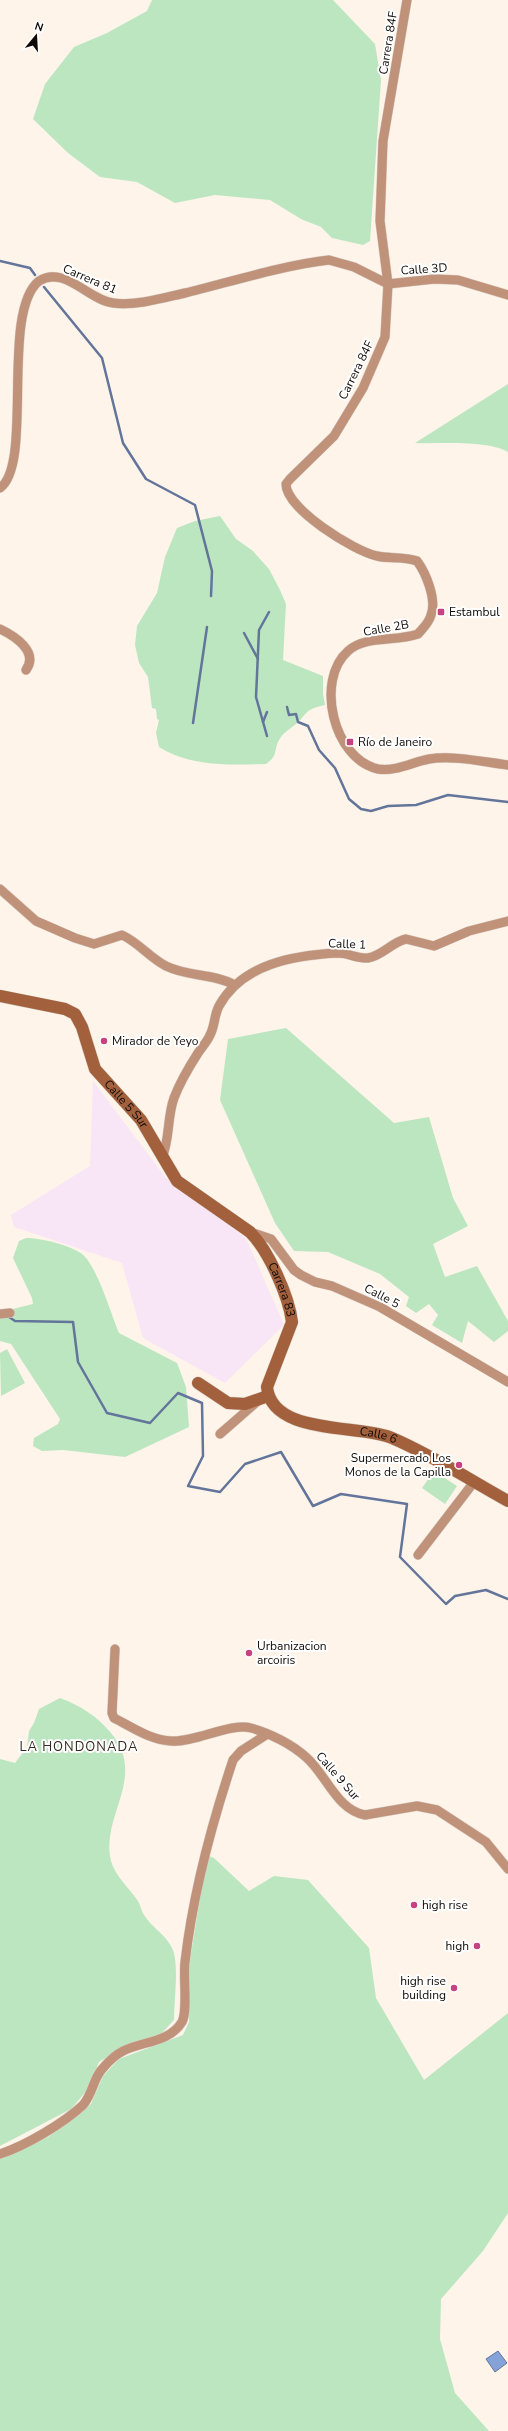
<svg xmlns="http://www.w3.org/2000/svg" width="508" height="2431" viewBox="0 0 508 2431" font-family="'Nunito Sans',sans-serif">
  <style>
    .industrial { fill: #f8e5f6 }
    .green { fill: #bbe6c0 }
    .water { fill: #86a3d9; stroke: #63759a }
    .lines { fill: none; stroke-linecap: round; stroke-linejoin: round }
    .stream { stroke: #63759a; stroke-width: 2.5 }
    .street-casing { stroke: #d8cfc6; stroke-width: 10 }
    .secondary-casing { stroke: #d8cfc6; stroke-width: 13 }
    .street { stroke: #c0927a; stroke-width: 9 }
    .secondary { stroke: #a2613c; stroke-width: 12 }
    .poi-dot { fill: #c84180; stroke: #fff; stroke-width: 1.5 }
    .labels { text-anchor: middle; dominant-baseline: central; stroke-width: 4; stroke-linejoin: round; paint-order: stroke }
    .street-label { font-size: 12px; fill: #100a06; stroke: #fff }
    .poi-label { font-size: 12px; fill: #100a06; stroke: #fff; text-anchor: start }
    .neighbourhood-label { font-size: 13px; letter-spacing: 1px; fill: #35291c; stroke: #fff }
  </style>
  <rect width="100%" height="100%" fill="#fef4ea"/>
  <path class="industrial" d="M93 1081 166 1178 246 1238 284 1325 225 1383 143 1338 122 1263 14 1227 11 1215 90 1166Z"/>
  <g class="green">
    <path d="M152 0H333L375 44 381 80 370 241 363 245 332 238 321 227 301 219 270 200 215 195 175 203 137 182 100 177 68 153 33 119 45 84 74 47 107 33 147 11Z"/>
    <path d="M508 384V452C487 440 440 444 415 443Z"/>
    <path d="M220 516 236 539 253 551 269 569 280 590 286 604 283 660 323 676V694L325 705C301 710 308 716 292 727 286 732 283 733 279 740 273 751 279 755 266 764 230 765 191 767 159 747L156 733 159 720 157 719 156 709 152 708 148 677 139 663 135 645 137 626 157 593 165 557 177 528 195 521Z"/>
    <path d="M286 1028 394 1123 429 1117 453 1198 468 1226 433 1244 445 1277 477 1266 508 1321V1331L494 1342 468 1321 462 1343 432 1325 438 1315 429 1304 416 1313 406 1306 409 1297 380 1274 328 1252 294 1251 275 1223 220 1100 228 1039Z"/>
    <path d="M26 1238C41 1238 70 1245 82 1254 97 1266 111 1314 119 1333L177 1363 186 1387 189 1427 125 1457 63 1450 42 1451 33 1446 34 1438 58 1424 60 1419 11 1344 0 1341V1312L33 1304 32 1298 13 1258 19 1241Z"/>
    <path d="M7 1349 25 1383 1 1396 0 1353Z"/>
    <path d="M434 1471 457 1486 445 1504 422 1488Z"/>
    <path d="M60 1698C81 1706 97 1716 111 1733 148 1778 100 1815 111 1861 115 1876 130 1889 138 1901 141 1906 141 1911 144 1915 151 1927 167 1935 173 1950 179 1967 174 2001 174 2020L160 2035 125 2046 99 2062 88 2089 71 2109 0 2146V1759L15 1763 27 1747 29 1731 34 1723 39 1709Z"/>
    <path d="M209 1856 214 1858 249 1891 274 1876 308 1880 369 1948 376 1998 424 2080 508 2013V2213L483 2251 441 2299 440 2339 455 2393 489 2431H0V2155L48 2137 91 2104 103 2076 119 2059 183 2035 189 2022 188 1973 206 1860Z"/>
  </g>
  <path class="water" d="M498 2351 507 2363 495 2372 486 2359Z"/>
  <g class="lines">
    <g class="stream">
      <path d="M0 261 30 268 35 275"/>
      <path d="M44 287 102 358 123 443 146 479 195 505 212 571 211 596"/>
      <path d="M244 633 258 659"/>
      <path d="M287 707 289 715 296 714 298 722 308 726 319 750 335 768 349 799 361 809 371 811 388 806 416 805 448 795 508 802"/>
      <path d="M263 722 267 712"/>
      <path d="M193 723 207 627"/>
      <path d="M267 736 256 697 259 630 269 612"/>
      <path d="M9 1317 15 1321 73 1322 78 1362 107 1413 150 1423 178 1393 202 1403 203 1456 188 1486 220 1492 245 1464 281 1452 313 1506 341 1494 407 1504 400 1557 446 1604 455 1596 486 1590 508 1599"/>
    </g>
    <g class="street-casing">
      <g id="street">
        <path d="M407 0 383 141 380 221 388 284 385 337 363 388 334 436 290 479 286 484C286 509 354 551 377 556 390 559 404 556 417 561 426 573 437 600 431 615 429 623 423 628 418 634 396 642 366 635 348 651 315 680 333 759 378 769 395 772 413 762 429 759 454 755 483 762 508 765"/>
        <path d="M388 284 434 279 458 280 508 295"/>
        <path d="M0 488C34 464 0 312 39 281 65 265 88 300 113 303 136 306 163 298 185 293 230 282 284 265 329 260L354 267 388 284"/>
        <path d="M0 629C15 636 39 652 26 670"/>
        <path d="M0 889 36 921 75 938 94 944 122 935C138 942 150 958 166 966 188 977 213 973 235 985"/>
        <path d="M162 1158C170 1139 167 1117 174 1098 180 1082 189 1067 198 1053 202 1047 207 1042 210 1035 215 1026 214 1015 219 1006 242 964 294 955 338 953 348 953 358 959 368 958 382 956 392 942 406 939L434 946 469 931 508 921"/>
        <path d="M250 1232 271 1239 294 1270 301 1275 315 1282 332 1286 380 1307 508 1382"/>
        <path d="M0 1314 10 1313"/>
        <path d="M220 1434 259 1400"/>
        <path d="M418 1555 474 1482"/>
        <path d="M115 1649 112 1713 114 1718C132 1727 150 1740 171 1741 194 1743 232 1722 251 1728 270 1733 293 1745 307 1758 327 1776 337 1810 365 1815L417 1806 437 1810 486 1842 508 1869"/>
        <path d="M0 2154C25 2146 64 2123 83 2105 93 2094 93 2078 103 2068 109 2061 115 2055 123 2051 142 2041 169 2043 182 2022 188 2011 183 1977 185 1962 193 1893 211 1826 233 1760L241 1751 266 1735"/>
      </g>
    </g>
    <g class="secondary-casing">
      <g id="secondary">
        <path id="s1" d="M0 996 65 1009 75 1014 82 1027 95 1069 141 1120 177 1181 250 1232C269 1251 289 1297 292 1322L267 1387C272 1436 360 1424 392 1438 432 1455 470 1480 508 1501"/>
        <path d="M198 1383 228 1403 245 1404 268 1396"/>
      </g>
    </g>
    <use href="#street" class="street"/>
    <use href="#secondary" class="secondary"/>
  </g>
  <g class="poi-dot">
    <rect x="437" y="608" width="8" height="8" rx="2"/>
    <rect x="346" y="738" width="8" height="8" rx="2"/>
    <circle cx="104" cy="1041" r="4"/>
    <circle cx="459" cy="1465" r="4"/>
    <circle cx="249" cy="1653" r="4"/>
    <circle cx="414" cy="1905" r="4"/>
    <circle cx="477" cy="1946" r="4"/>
    <circle cx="454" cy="1988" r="4"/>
  </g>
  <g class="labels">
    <g class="street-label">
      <text transform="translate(388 43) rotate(-81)">Carrera 84F</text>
      <text transform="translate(424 269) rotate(-4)">Calle 3D</text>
      <text transform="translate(90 279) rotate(23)">Carrera 81</text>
      <text transform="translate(356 370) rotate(-64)">Carrera 84F</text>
      <text transform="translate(386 628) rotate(-10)">Calle 2B</text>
      <text transform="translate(347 944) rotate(2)">Calle 1</text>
      <text stroke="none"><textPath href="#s1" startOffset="183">Calle 5 Sur</textPath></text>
      <text stroke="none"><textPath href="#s1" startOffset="431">Carrera 83</textPath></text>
      <text transform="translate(382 1296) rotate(28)">Calle 5</text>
      <text stroke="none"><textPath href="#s1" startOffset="665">Calle 6</textPath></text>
      <text transform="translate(338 1776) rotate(49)">Calle 9 Sur</text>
    </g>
    <g class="poi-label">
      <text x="449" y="612">Estambul</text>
      <text x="358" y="742">Río de Janeiro</text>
      <text x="112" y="1041">Mirador de Yeyo</text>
      <text x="451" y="1458" text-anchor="end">Supermercado Los<tspan x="451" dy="14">Monos de la Capilla</tspan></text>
      <text x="257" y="1646">Urbanizacion<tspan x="257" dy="14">arcoiris</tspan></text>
      <text x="422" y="1905">high rise</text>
      <text x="469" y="1946" text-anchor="end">high</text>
      <text x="446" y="1981" text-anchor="end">high rise<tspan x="446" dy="14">building</tspan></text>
    </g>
    <g class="neighbourhood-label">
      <text x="79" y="1747">LA HONDONADA</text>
    </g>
  </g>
  <g transform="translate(36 36) rotate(18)" stroke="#ffffff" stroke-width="3" paint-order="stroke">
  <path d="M0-3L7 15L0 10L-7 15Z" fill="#100a06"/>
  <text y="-6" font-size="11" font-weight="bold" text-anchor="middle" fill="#100a06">N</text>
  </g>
</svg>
